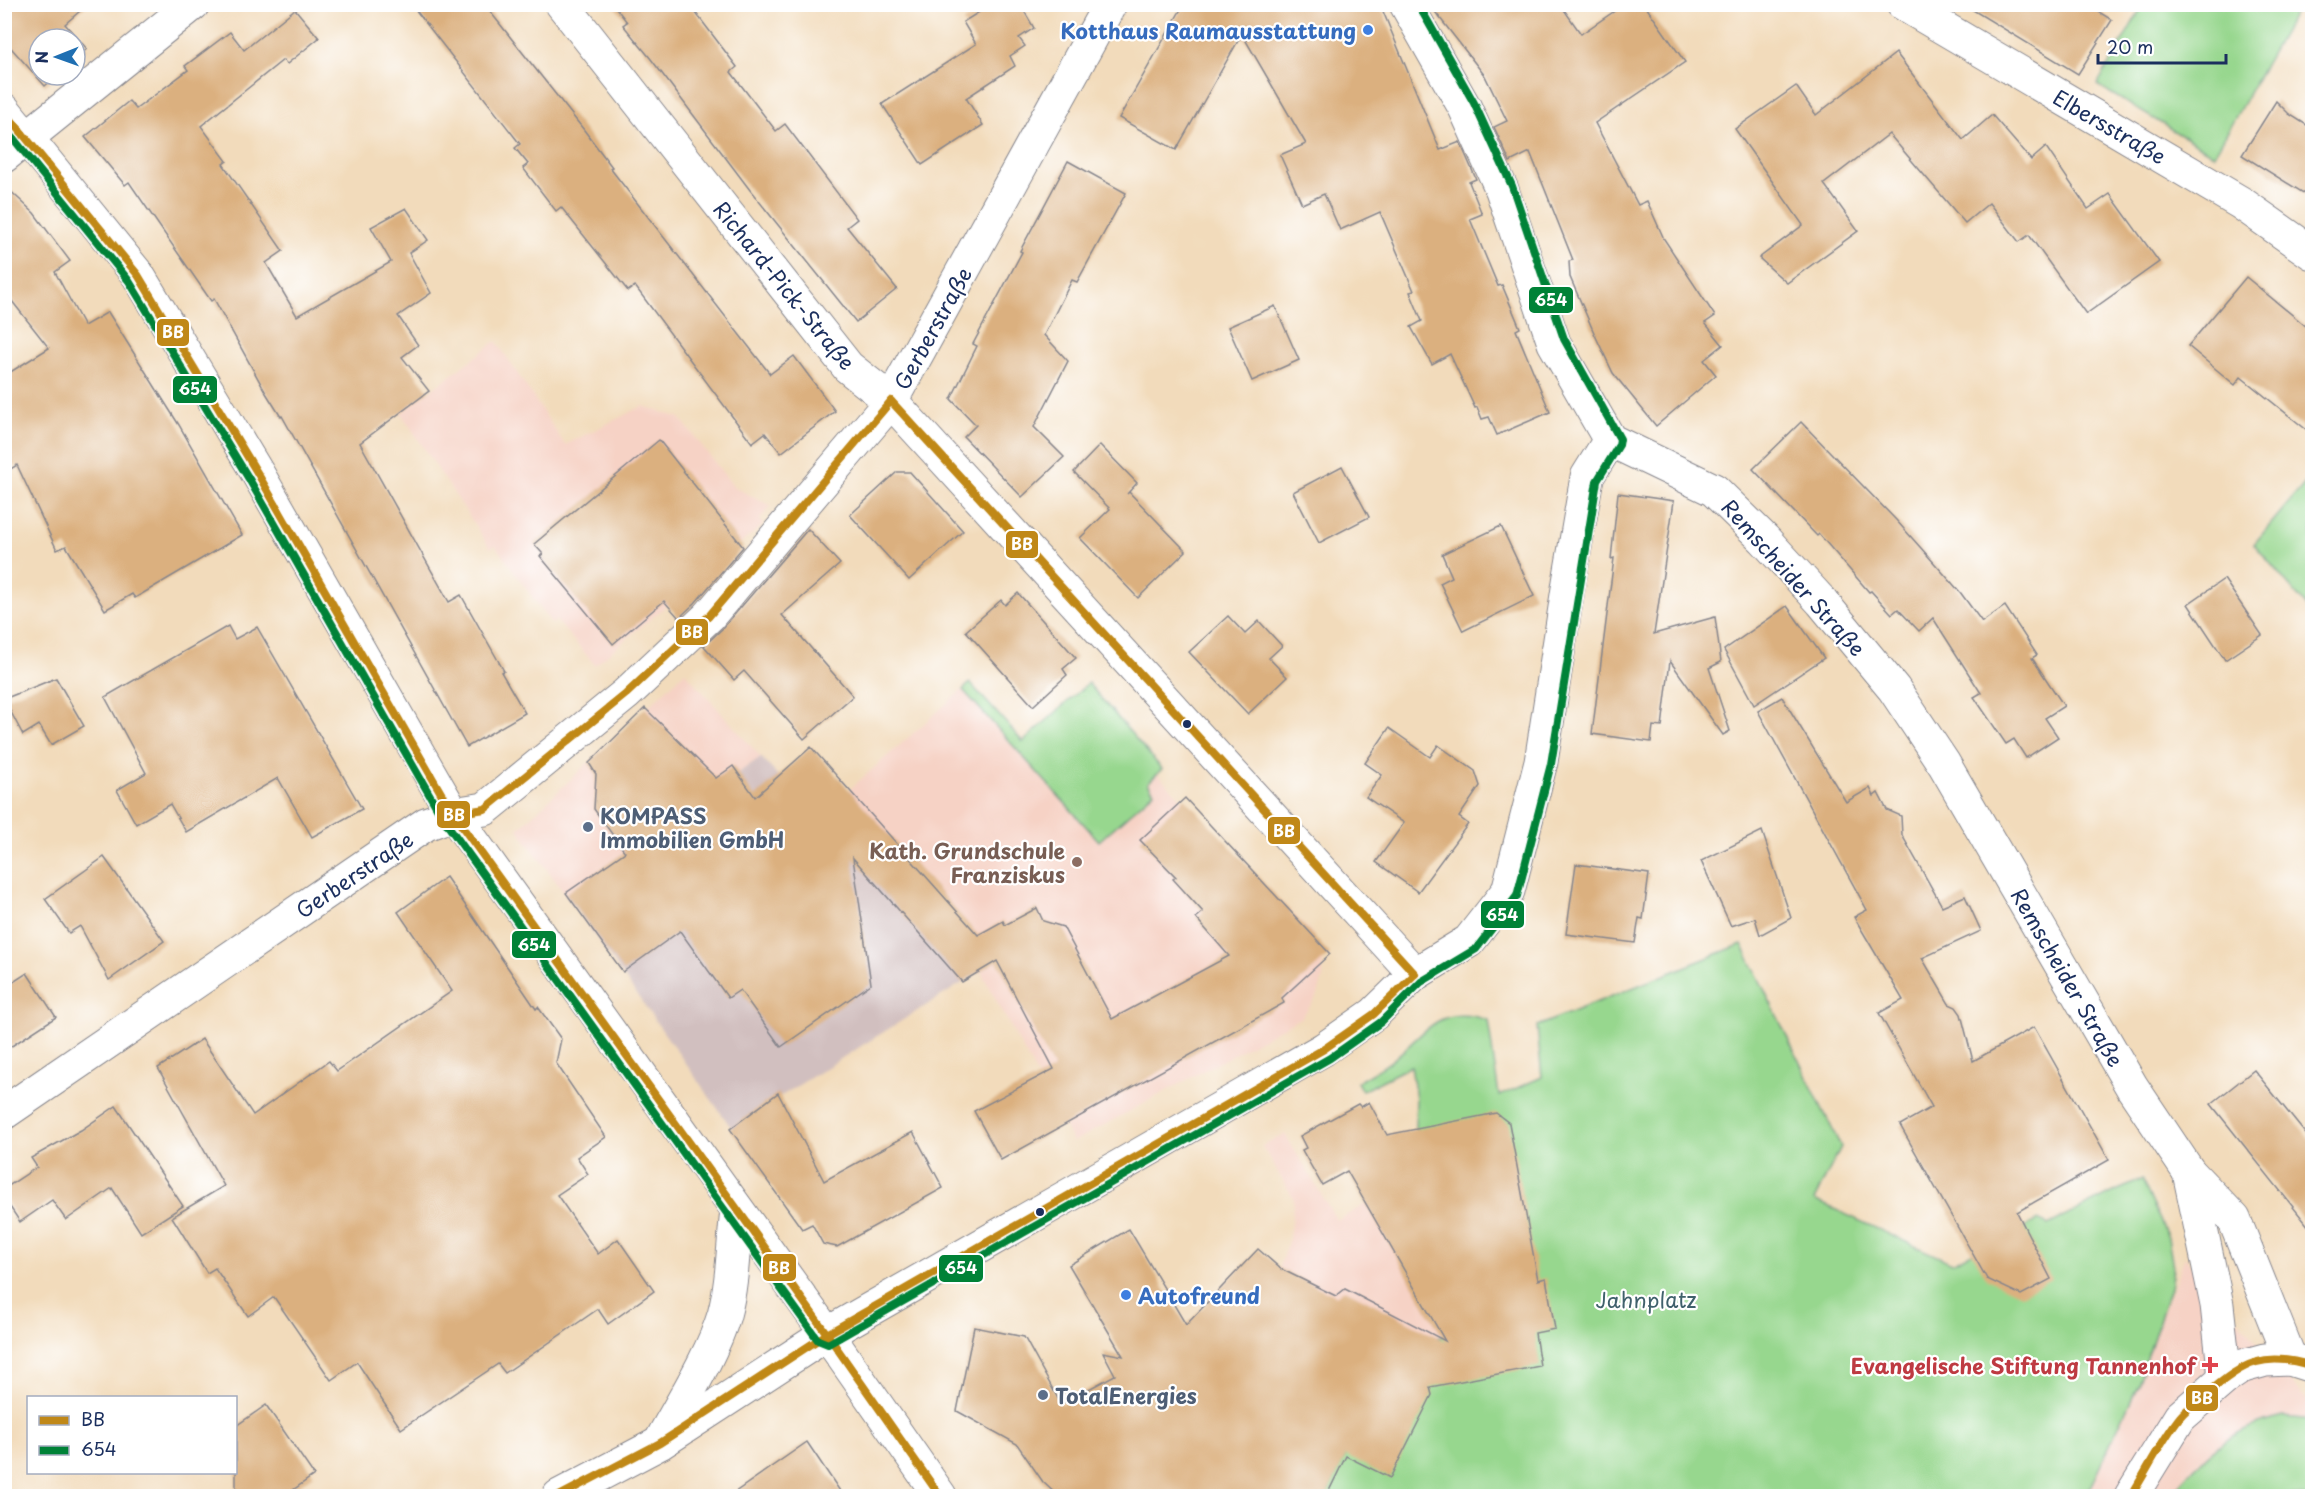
<svg xmlns="http://www.w3.org/2000/svg" width="2317" height="1501" viewBox="0 0 2317 1501" font-family="'Playpen Sans',sans-serif">
  <style>
    .built { fill: #f6d2c5 }
    .industrial { fill: #d1bfbf }
    .green { fill: #97d78e; stroke: #598376; stroke-width: 1.5 }
    .building { fill: #dbb07f }
    .lines { fill: none; stroke-linecap: round; stroke-linejoin: round }
    .minor-casing { stroke: #86858c; stroke-width: 35 }
    .major-casing { stroke: #86858c; stroke-width: 35 }
    .minor { stroke: #fff; stroke-width: 33 }
    .major { stroke: #fff; stroke-width: 33 }
    .bus-1-casing { stroke: #fff; stroke-width: 12 }
    .bus-2-casing { stroke: #fff; stroke-width: 12 }
    .bus-1 { stroke: #c08818; stroke-width: 8 }
    .bus-2 { stroke: #008237; stroke-width: 8 }
    .shop-dot { fill: #3f7fe0; stroke: #fff; stroke-width: 2 }
    .bus-dot { fill: #1b2f5e; stroke: #fff; stroke-width: 2 }
    .service-dot { fill: #5c6f8a; stroke: #fff; stroke-width: 2 }
    .education-dot { fill: #8d6e63; stroke: #fff; stroke-width: 2 }
    .health-dot { fill: #e0444e; stroke: #fff; stroke-width: 2 }
    .labels { text-anchor: middle; dominant-baseline: central; stroke-width: 4.5; stroke-linejoin: round; paint-order: stroke }
    .shop-label { font-size: 21px; font-weight: bold; fill: #366cbe; stroke: #fff; text-anchor: end }
    .street-label { font-size: 21px; fill: #1b2f5e; stroke: #fff }
    .service-label { font-size: 21px; font-weight: bold; fill: #4e5e75; stroke: #fff; text-anchor: start }
    .education-label { font-size: 21px; font-weight: bold; fill: #785e54; stroke: #fff; text-anchor: end }
    .park-label { font-size: 21px; fill: #40616c; stroke: #fff }
    .health-label { font-size: 21px; font-weight: bold; fill: #be3a42; stroke: #fff; text-anchor: end }
    .line-badge { stroke: #fff; stroke-width: 2 }
    .badge-label { font-size: 16px; text-anchor: middle; font-weight: bold; fill: #fff }
  </style>
  <rect width="100%" height="100%" fill="#fff"/>
  <filter id="ink" filterUnits="userSpaceOnUse"><feTurbulence type="fractalNoise" baseFrequency=".0167" numOctaves="2"/><feDisplacementMap in="SourceGraphic" scale="12" xChannelSelector="R" yChannelSelector="G"/><feConvolveMatrix kernelMatrix="1 2 1 2 8 2 1 2 1" color-interpolation-filters="sRGB"/></filter>
  <filter id="wash" filterUnits="userSpaceOnUse"><feTurbulence type="fractalNoise" baseFrequency=".008" numOctaves="4" result="noise"/><feDisplacementMap in="SourceGraphic" scale="24" xChannelSelector="R" yChannelSelector="G"/><feGaussianBlur stdDeviation="1.35" result="paint"/><feColorMatrix in="noise" values="0 0 0 0 0 0 0 0 0 0 0 0 0 0 0 0 0 1.4 0 .05"/><feComposite in="paint" operator="in"/></filter>
  <g filter="url(#wash)">
    <rect width="100%" height="100%" fill="#f2dbbb"/>
    <g class="built">
      <path d="M496 341 565 445 643 406 680 418 734 487 771 506 760 519 763 525 595 665 556 620 552 624 495 545 490 548 401 413Z"/>
      <path d="M685 672 761 757 565 894 518 829Z"/>
      <path d="M970 683 1023 742 1078 692 1312 933 1323 961V978L1318 995 1302 1017 1073 1142 981 972 998 960 849 790Z"/>
      <path d="M1285 1134 1337 1221 1423 1170 1455 1335 1399 1345 1326 1496H1072L1274 1281 1289 1239 1294 1199 1262 1146Z"/>
      <path d="M2185 1257 2312 1406V1496H2075L2120 1425 2136 1388 2152 1338Z"/>
    </g>
    <path class="industrial" d="M761 757 804 805 838 777 999 960 778 1098 733 1130 565 894Z"/>
    <g class="green">
      <path d="M2143 5H2299L2214 155 2097 85Z"/>
      <path d="M2312 475V613L2254 544Z"/>
      <path d="M970 683 1023 742 1088 683 1162 769 1148 783 1154 792 1099 841 963 690Z"/>
      <path d="M1742 944 1841 1147 1814 1200 1952 1263 2038 1220 2048 1225 2124 1187 2142 1180 2168 1238 2173 1267 2170 1288 2138 1385 2086 1496H1326L1399 1345 1455 1334 1415 1129 1416 1099 1411 1066 1362 1091 1357 1082C1370 1074 1385 1067 1396 1057 1428 1030 1440 1004 1488 1020L1499 1096 1542 1077 1537 1026Z"/>
      <path d="M2283 1417 2312 1420V1496H2170C2203 1455 2230 1429 2283 1417Z"/>
    </g>
    <g id="blocks">
      <g class="building">
        <path d="M4 4H88L65 24 87 49 75 59V39H39V75H57L45 86 4 40Z"/>
        <path d="M411 4H484L584 130 612 167 610 168 770 374 794 356 835 411 781 453 765 433 752 443 635 286 628 291 561 207 556 211 523 168 528 164 515 148 520 144Z"/>
        <path d="M613 4H689L737 67 731 72 776 131 785 124 857 219 847 227 897 289 856 322 750 190 651 59 623 25 627 22Z"/>
        <path d="M992 4H1020L1034 28 1019 38 1025 46 1010 56 1015 66 966 98 983 125 922 165 882 104 976 44 963 22Z"/>
        <path d="M1184 4H1380L1440 150 1460 142 1476 179 1469 182 1482 214 1470 219 1498 286 1502 285 1520 328 1516 330 1550 412 1497 435 1489 417 1482 419 1477 407 1475 408 1450 354 1432 364 1411 327 1422 321 1410 292 1414 291 1380 212 1340 230 1324 194 1302 204 1280 155 1306 144 1242 34 1176 150 1119 118Z"/>
        <path d="M1429 4H1560L1581 34 1625 4H1644L1685 62 1595 123 1638 205 1647 201 1664 239 1715 316 1705 323 1723 345 1704 360 1716 375 1656 426 1613 373 1595 335 1570 277 1569 261 1573 260 1530 152 1510 162 1494 127 1507 121 1485 76Z"/>
        <path d="M1963 4H2086L2112 20 2078 74Z"/>
        <path d="M295 9 319 38 287 64 283 60 201 126 227 161 223 164 283 251 266 263 297 316 391 262 371 227 406 208 428 240 409 253 431 293 398 316 418 345 402 357 429 391 360 443 449 602 461 595 504 671 501 672 525 713 467 747 282 416 281 417 266 393 214 299 211 301 129 182 125 185 85 137 129 101 136 109 188 70 185 66 230 32 244 50Z"/>
        <path d="M1896 53 1963 140 1992 115 2031 160 2046 147 2088 209 2110 194 2159 262 2086 314 2029 235 2019 242 1989 203 1965 223 1889 134 1824 184 1858 231 1787 283 1759 258 1803 225 1735 129 1796 86 1816 115Z"/>
        <path d="M2276 101 2289 114 2313 129V199L2242 155Z"/>
        <path d="M1068 161 1126 193 1077 282 1072 280 1044 335 1068 361 1034 427 1064 457 1022 497 964 437 976 425 951 399 977 346 973 344 1022 252 1020 251Z"/>
        <path d="M4 185 34 213 70 261 55 272 84 326 108 312 179 425 242 535 135 598 132 594 105 610 66 546 57 550 17 465 4 473V376L49 348 4 291Z"/>
        <path d="M2246 277 2313 332V435L2241 377 2235 385 2188 346Z"/>
        <path d="M1275 306 1299 360 1252 381 1228 327Z"/>
        <path d="M1801 422 1896 520 1960 592 1982 622 2005 606 2037 655 2032 658 2064 706 2045 718 2058 737 2026 758 2014 739 2006 744 1974 697 1981 693 1933 618 1919 631 1898 609 1892 614 1871 591 1869 592 1819 534 1817 536 1753 469Z"/>
        <path d="M659 440 743 547 695 603 679 618 664 601 613 644 540 556 543 554 534 544Z"/>
        <path d="M1100 445 1137 483 1127 494 1129 492 1186 551 1138 598 1080 538 1110 509 1074 472Z"/>
        <path d="M1342 466 1369 517 1319 543 1293 492Z"/>
        <path d="M897 472H910L963 531 909 580 850 515Z"/>
        <path d="M1618 493 1674 501 1654 634 1715 617 1721 662 1709 668 1730 731 1723 735 1670 661 1662 727 1653 726 1651 742 1592 734 1614 558 1611 559Z"/>
        <path d="M1501 526 1534 596 1463 631 1440 583 1452 577 1442 554Z"/>
        <path d="M808 529 840 564 782 615 853 696 804 739 744 671 734 680 704 646 723 628Z"/>
        <path d="M2224 579 2262 635 2225 660 2188 604Z"/>
        <path d="M1018 593 1076 658 1063 669 1067 675 1033 706 966 631 1001 600 1005 605Z"/>
        <path d="M1787 606 1824 658 1754 705 1724 650Z"/>
        <path d="M1228 616 1245 634 1259 621 1282 646 1269 658 1287 677 1248 714 1189 652Z"/>
        <path d="M228 626 235 639 257 627 362 809 312 837 278 778 186 832 170 804 136 824 117 790 146 773 105 697Z"/>
        <path d="M56 678 84 726 51 745 39 725 23 735 4 699Z"/>
        <path d="M1782 697 1846 802 1870 788 1874 796 1878 793 1887 810 1901 816 1902 835 1942 906 1965 896 1981 931 1922 958 1949 1004 1956 1007 1961 1014 1973 1061 2034 1027 2109 1160 2017 1212 2051 1279 2021 1295 1987 1279 1900 1125 1932 1107 1879 1013 1903 1000 1854 917 1867 910 1758 711Z"/>
        <path d="M645 708 716 778 733 766 755 797 811 747 978 935 1003 921 1005 925 1037 908 1043 921 1063 927 1112 1019 1229 956 1196 918 1203 912 1173 879 1176 877 1140 840 1185 798 1330 954 1282 998 1284 1003 1001 1160 974 1111 1054 1069 997 961 962 982 853 858 871 984 781 1047 740 990 728 998 680 931 623 972 566 893 625 852 594 809 596 774 589 763Z"/>
        <path d="M1389 728 1430 757 1438 745 1475 771 1480 786 1459 817 1468 824 1418 892 1376 862 1404 823 1366 797 1382 775 1365 763Z"/>
        <path d="M1762 831 1791 918 1760 935 1755 918 1731 926 1701 861Z"/>
        <path d="M104 857 164 941 109 980 80 926 69 933 45 899Z"/>
        <path d="M1576 864 1649 874 1643 919 1639 918 1635 943 1566 934Z"/>
        <path d="M446 877 536 1009 538 1007 561 1039 556 1063 606 1137 577 1157 588 1174 557 1195 598 1254 618 1239 654 1291 608 1324 598 1309 505 1373 498 1364 401 1429 357 1362 331 1380 274 1297 248 1316 215 1268 207 1273 172 1217 224 1186 158 1068 202 1039 253 1115 329 1061 337 1071 452 991 398 912Z"/>
        <path d="M27 973 56 1017 4 1051V988Z"/>
        <path d="M2254 1070 2313 1143V1232L2211 1104Z"/>
        <path d="M778 1093 824 1181 913 1132 943 1188 837 1247 823 1244 812 1224 802 1229 730 1129Z"/>
        <path d="M1369 1102 1387 1135 1496 1113 1509 1123 1538 1280 1546 1278 1555 1329 1535 1333 1540 1366 1430 1387 1432 1395 1390 1478 1346 1456 1326 1497H1059L1043 1482 1017 1444 957 1411 974 1327 1024 1337 1061 1404 1115 1375 1103 1352 1123 1356 1069 1265 1129 1229 1186 1325 1258 1249 1281 1269 1336 1296 1345 1289 1445 1341 1347 1171 1322 1185 1302 1150 1306 1148 1300 1136 1358 1104 1361 1107Z"/>
        <path d="M116 1106 183 1206 141 1233 112 1188 66 1220 52 1200 20 1222 4 1198V1189L37 1167 31 1158 81 1130Z"/>
        <path d="M266 1405 314 1475 283 1497H236V1426Z"/>
        <path d="M807 1442 844 1497H728Z"/>
      </g>
    </g>
  </g>
  <g filter="url(#ink)">
    <use href="#blocks" fill-opacity="0" stroke="#86858c" stroke-width="1.5"/>
    <g class="lines">
      <g class="minor-casing">
        <g id="minor">
          <path d="M562 4 848 367 891 401 1415 974"/>
          <path d="M1406 4 1465 108 1502 190 1554 343 1610 440 1714 490 1764 539 1822 602 1894 689 1944 764 2132 1087 2189 1172 2234 1219 2290 1359"/>
          <path d="M1903 4 2241 203 2312 253"/>
          <path d="M4 156 193 4"/>
          <path d="M4 1113 426 824 453 814 485 809 626 694 709 616 891 401 1110 4"/>
          <path d="M2189 1172 2217 1305 2225 1378"/>
          <path d="M827 1334 1324 1049 1374 1014 1415 974 1469 941 1508 891 1541 762 1569 582 1587 477 1610 440"/>
        </g>
      </g>
      <g class="major-casing">
        <g id="major">
          <path d="M4 110 138 275 258 474 453 814 827 1334 940 1496"/>
          <path d="M662 1439C682 1402 712 1355 724 1315 733 1282 733 1245 737 1210"/>
          <path d="M559 1496 660 1443 827 1334"/>
          <path d="M2131 1496 2180 1417 2225 1378 2243 1366 2265 1360 2290 1359 2312 1366"/>
        </g>
      </g>
      <use href="#minor" class="minor"/>
      <use href="#major" class="major"/>
      <g class="bus-1-casing">
        <g id="bus-1">
          <path d="M4 111 138 275 258 474 453 814 827 1334 940 1496"/>
          <path d="M891 401 1415 974"/>
          <path d="M453 814 485 809 626 694 709 616 891 401"/>
          <path d="M559 1496 660 1443 827 1334 1324 1049 1374 1014 1415 974"/>
          <path d="M2131 1496C2146 1472 2163 1438 2180 1417 2187 1408 2199 1401 2208 1393 2244 1362 2265 1351 2312 1366"/>
        </g>
      </g>
      <g class="bus-2-casing">
        <path id="bus-2" d="M4 127 129 281 249 479 444 820 818 1340 828 1344 1330 1058 1381 1022 1421 982 1476 949 1517 896 1551 764 1597 481 1619 445 1620 439 1564 339 1512 186 1474 103 1418 4"/>
      </g>
      <use href="#bus-1" class="bus-1"/>
      <use href="#bus-2" class="bus-2"/>
    </g>
  </g>
  <g class="shop-dot">
    <circle cx="1368" cy="30" r="6"/>
    <circle cx="1126" cy="1295" r="6"/>
  </g>
  <g class="bus-dot">
    <circle cx="1187" cy="724" r="5"/>
    <circle cx="1040" cy="1212" r="5"/>
  </g>
  <g class="service-dot">
    <circle cx="588" cy="827" r="6"/>
    <circle cx="1043" cy="1395" r="6"/>
  </g>
  <circle class="education-dot" cx="1077" cy="862" r="6"/>
  <path class="health-dot" d="M2207 1356h6v6h6v6h-6v6h-6v-6h-6v-6h6z"/>
  <g class="labels">
    <g class="shop-label">
      <text x="1356" y="30">Kotthaus Raumausstattung</text>
      <text x="1138" y="1295" text-anchor="start">Autofreund</text>
    </g>
    <g class="street-label">
      <text transform="translate(2110 126) rotate(30)">Elbersstraße</text>
      <text transform="translate(785 285) rotate(51)">Richard-Pick-Straße</text>
      <text transform="translate(932 328) rotate(-61)">Gerberstraße</text>
      <text transform="translate(1794 577) rotate(48)">Remscheider Straße</text>
      <text transform="translate(354 874) rotate(-34)">Gerberstraße</text>
      <text transform="translate(2068 977) rotate(60)">Remscheider Straße</text>
    </g>
    <g class="service-label">
      <text x="600" y="815">KOMPASS<tspan x="600" dy="24">Immobilien GmbH</tspan></text>
      <text x="1055" y="1395">TotalEnergies</text>
    </g>
    <g class="education-label">
      <text x="1065" y="850">Kath. Grundschule<tspan x="1065" dy="24">Franziskus</tspan></text>
    </g>
    <g class="park-label">
      <text x="1646" y="1299">Jahnplatz</text>
    </g>
    <g class="health-label">
      <text x="2196" y="1365">Evangelische Stiftung Tannenhof</text>
    </g>
  </g>
  <g class="line-badge">
    <rect x="1528" y="286" width="46" height="28" rx="6" fill="#008237"/>
    <rect x="156" y="318" width="34" height="29" rx="6" fill="#c08818"/>
    <rect x="172" y="375" width="46" height="29" rx="6" fill="#008237"/>
    <rect x="1005" y="530" width="34" height="29" rx="6" fill="#c08818"/>
    <rect x="675" y="618" width="34" height="28" rx="6" fill="#c08818"/>
    <rect x="436" y="800" width="35" height="29" rx="6" fill="#c08818"/>
    <rect x="1267" y="816" width="34" height="29" rx="6" fill="#c08818"/>
    <rect x="1480" y="900" width="45" height="29" rx="6" fill="#008237"/>
    <rect x="511" y="930" width="46" height="29" rx="6" fill="#008237"/>
    <rect x="762" y="1253" width="35" height="29" rx="6" fill="#c08818"/>
    <rect x="938" y="1254" width="46" height="29" rx="6" fill="#008237"/>
    <rect x="2185" y="1384" width="34" height="28" rx="6" fill="#c08818"/>
  </g>
  <g class="badge-label">
    <text x="1551" y="306">654</text>
    <text x="173" y="338">BB</text>
    <text x="195" y="395">654</text>
    <text x="1022" y="550">BB</text>
    <text x="692" y="638">BB</text>
    <text x="454" y="821">BB</text>
    <text x="1284" y="837">BB</text>
    <text x="1502" y="921">654</text>
    <text x="534" y="951">654</text>
    <text x="779" y="1274">BB</text>
    <text x="961" y="1274">654</text>
    <text x="2202" y="1404">BB</text>
  </g>
  <rect width="2317" height="1501" fill="none" stroke="#fff" stroke-width="24"/>
  <rect x="27" y="1396" width="210" height="78" fill="#ffffff" stroke="#a4acbf" stroke-width="1.5"/>
  <rect x="39" y="1416" width="30" height="9" fill="#c08818" stroke="#a4acbf" stroke-width="1.5"/>
  <text x="81" y="1426" font-size="18" fill="#1b2f5e">BB</text>
  <rect x="39" y="1446" width="30" height="9" fill="#008237" stroke="#a4acbf" stroke-width="1.5"/>
  <text x="81" y="1456" font-size="18" fill="#1b2f5e">654</text>
  <g transform="translate(57 57) rotate(269)"><circle r="28" fill="#ffffff" stroke="#a4acbf" stroke-width="1.5"/>
  <path d="M0-4.5L10 22L0 15L-10 22Z" fill="#1f6fb2"/>
  <text y="-9" font-size="16" font-weight="bold" text-anchor="middle" fill="#1b2f5e">N</text>
  </g>
  <path d="M2098 54v9h128v-9" fill="none" stroke="#1b2f5e" stroke-width="3"/>
  <text x="2107" y="54" font-size="18" fill="#1b2f5e" stroke="#ffffff" stroke-width="4.5" paint-order="stroke">20 m</text>
</svg>
